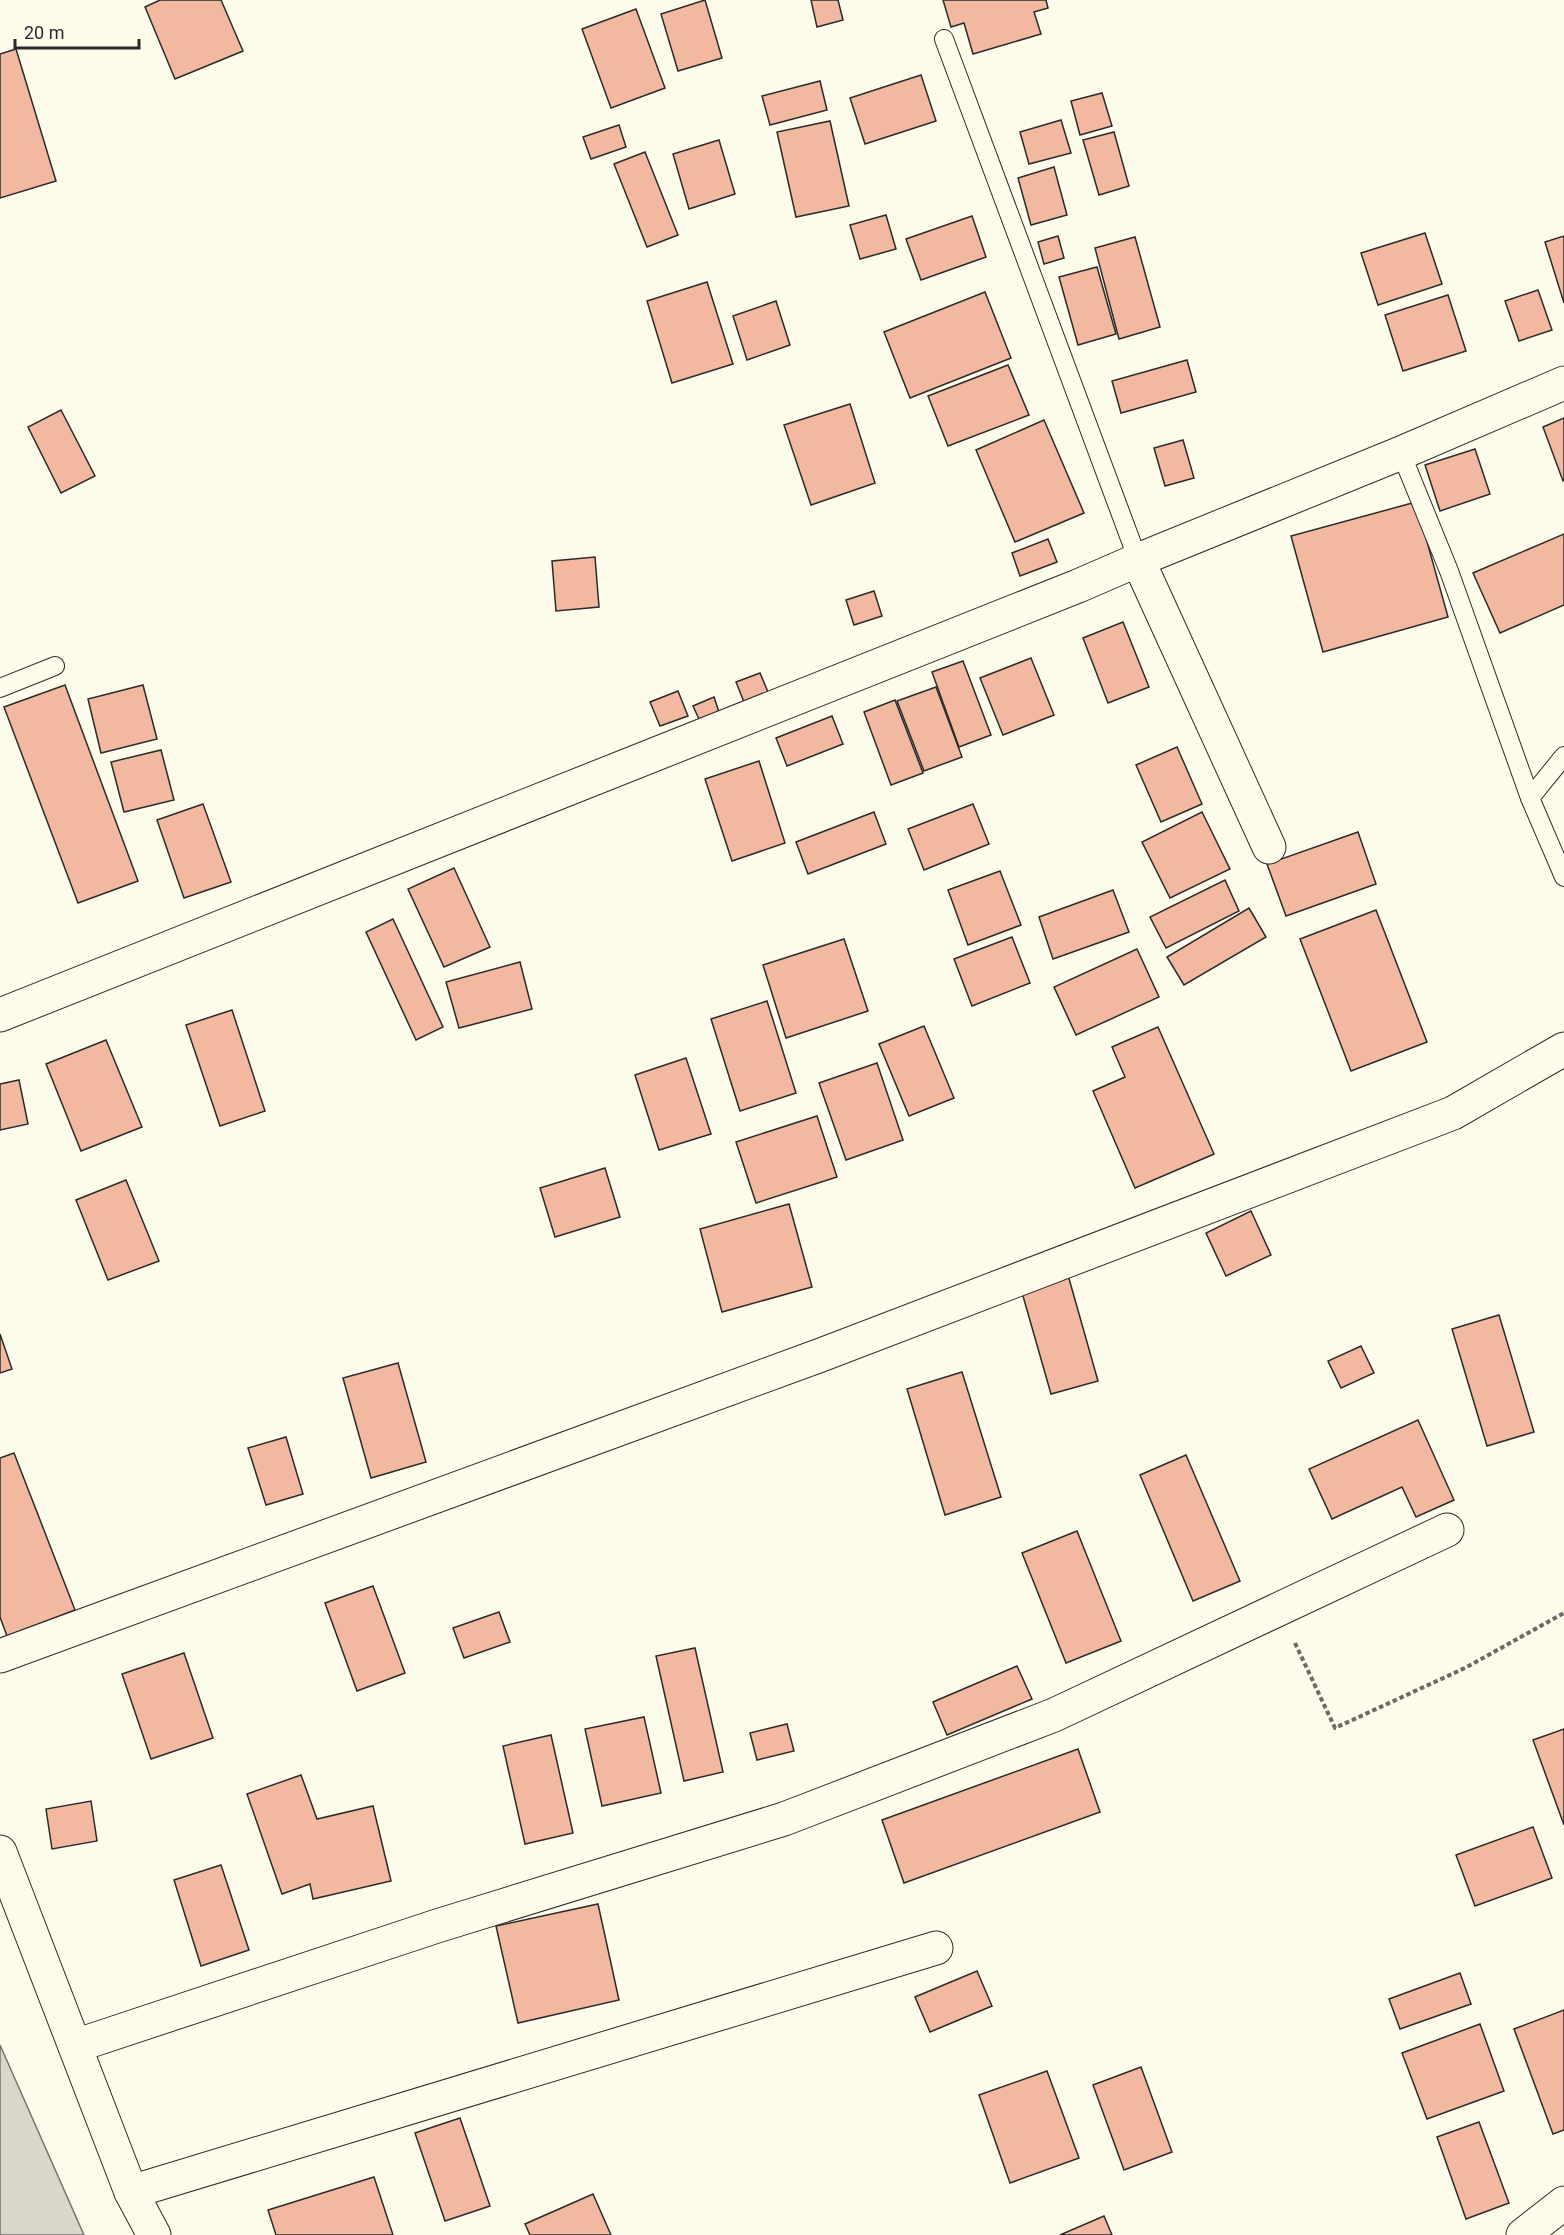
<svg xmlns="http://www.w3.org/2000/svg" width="1564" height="2235" viewBox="0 0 1564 2235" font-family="Roboto,sans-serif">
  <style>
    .water { fill: #d8d7c9; stroke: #74746e; stroke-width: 1.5 }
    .building { fill: #f2b8a0; stroke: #2b2b2b; stroke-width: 1.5 }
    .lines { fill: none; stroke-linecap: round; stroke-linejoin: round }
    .lane-casing { stroke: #2b2b2b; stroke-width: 20 }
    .street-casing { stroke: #2b2b2b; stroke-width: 35 }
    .secondary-casing { stroke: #2b2b2b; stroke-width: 35 }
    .path { stroke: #6a6964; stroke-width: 4; stroke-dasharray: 4.5 3; stroke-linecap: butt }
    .lane { stroke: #fdfbea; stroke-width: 18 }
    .street { stroke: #fdfbea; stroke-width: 33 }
    .secondary { stroke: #fdfbea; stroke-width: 33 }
  </style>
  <rect width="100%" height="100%" fill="#fdfbea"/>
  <path class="water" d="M0 2045 84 2235H0Z"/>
  <g class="building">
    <path d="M160 0H221L243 51 175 79 145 7Z"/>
    <path d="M705 0 722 58 678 71 661 14Z"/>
    <path d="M811 0H838L843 20 817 27Z"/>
    <path d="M943 0H1046L1048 8 1034 12 1041 34 973 54 964 23 951 27Z"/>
    <path d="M636 9 665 88 611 108 582 29Z"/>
    <path d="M16 49 56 181 0 198V54Z"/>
    <path d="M921 75 936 121 865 144 850 98Z"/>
    <path d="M820 81 827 110 770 125 762 96Z"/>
    <path d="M1102 93 1112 126 1080 135 1071 101Z"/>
    <path d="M1061 120 1071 153 1029 164 1020 132Z"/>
    <path d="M830 121 849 206 796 217 777 132Z"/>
    <path d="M619 125 626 147 591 159 583 137Z"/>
    <path d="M1114 132 1129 186 1099 195 1083 140Z"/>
    <path d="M719 140 735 194 689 209 673 154Z"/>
    <path d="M645 152 678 235 647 247 614 164Z"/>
    <path d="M1054 167 1067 215 1031 225 1018 178Z"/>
    <path d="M886 215 896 249 860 259 850 225Z"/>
    <path d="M972 216 986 257 921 280 906 239Z"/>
    <path d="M1425 233 1442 284 1378 305 1361 253Z"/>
    <path d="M1058 236 1064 258 1044 264 1038 242Z"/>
    <path d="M1564 236V303L1545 242Z"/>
    <path d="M1135 237 1160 327 1119 339 1095 248Z"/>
    <path d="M1097 267 1116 334 1078 345 1059 277Z"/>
    <path d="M707 282 733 364 672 383 647 301Z"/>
    <path d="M1538 290 1552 330 1519 341 1505 301Z"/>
    <path d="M985 292 1011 358 910 398 884 332Z"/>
    <path d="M1448 295 1466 351 1403 371 1385 315Z"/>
    <path d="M776 301 790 345 747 360 733 316Z"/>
    <path d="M1187 360 1196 392 1121 413 1112 381Z"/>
    <path d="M1008 365 1029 415 948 446 928 396Z"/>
    <path d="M850 404 875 483 811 505 784 425Z"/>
    <path d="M61 410 95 476 61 493 28 427Z"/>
    <path d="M1564 418V480L1563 481 1543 427Z"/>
    <path d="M1044 420 1084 513 1015 542 976 450Z"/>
    <path d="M1183 440 1194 478 1165 486 1154 448Z"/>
    <path d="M1475 449 1490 494 1440 511 1425 465Z"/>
    <path d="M1416 502 1448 617 1323 652 1291 536Z"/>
    <path d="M1564 534V605L1500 633 1473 573Z"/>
    <path d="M1048 539 1057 562 1020 576 1012 553Z"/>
    <path d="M595 557 599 607 556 611 552 561Z"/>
    <path d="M874 591 882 616 854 625 846 600Z"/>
    <path d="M1123 622 1149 687 1108 703 1083 638Z"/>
    <path d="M1031 658 1054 715 1003 735 980 678Z"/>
    <path d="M963 661 991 735 959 747 932 672Z"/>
    <path d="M760 673 768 692 744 702 736 682Z"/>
    <path d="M65 685 138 881 78 903 4 707Z"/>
    <path d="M143 685 157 739 101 753 88 699Z"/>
    <path d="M936 687 962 757 924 771 897 701Z"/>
    <path d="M678 691 688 716 660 726 650 702Z"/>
    <path d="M714 697 719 712 699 719 693 706Z"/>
    <path d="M895 700 923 773 891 785 864 712Z"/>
    <path d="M832 716 843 744 787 766 776 738Z"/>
    <path d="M1177 747 1202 804 1161 822 1136 765Z"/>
    <path d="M161 750 174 800 124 812 111 762Z"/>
    <path d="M759 761 785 843 732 861 705 779Z"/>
    <path d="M203 804 231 882 184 898 157 820Z"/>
    <path d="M973 804 989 844 924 870 908 829Z"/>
    <path d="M874 812 886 844 808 874 796 842Z"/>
    <path d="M1202 812 1230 869 1170 898 1142 842Z"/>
    <path d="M1358 832 1376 884 1286 916 1267 864Z"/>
    <path d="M454 868 490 947 444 967 408 889Z"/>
    <path d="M1000 871 1021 925 968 945 948 890Z"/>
    <path d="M1225 880 1239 911 1166 948 1150 917Z"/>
    <path d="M1113 890 1129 932 1053 959 1039 917Z"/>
    <path d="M1249 908 1266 937 1184 985 1167 957Z"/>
    <path d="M1376 910 1427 1042 1351 1071 1300 939Z"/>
    <path d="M393 919 443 1027 416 1040 366 932Z"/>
    <path d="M1012 937 1030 983 972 1006 954 959Z"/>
    <path d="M844 939 868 1011 786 1038 763 965Z"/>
    <path d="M1137 949 1159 997 1076 1035 1054 987Z"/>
    <path d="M520 962 532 1009 459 1028 446 982Z"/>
    <path d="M767 1001 796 1093 740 1111 711 1019Z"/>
    <path d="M232 1010 265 1111 220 1126 186 1025Z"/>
    <path d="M924 1026 954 1098 909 1116 879 1044Z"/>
    <path d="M1158 1027 1214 1154 1135 1188 1093 1091 1125 1077 1112 1047Z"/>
    <path d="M106 1040 142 1127 81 1151 46 1064Z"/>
    <path d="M686 1058 711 1134 659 1150 635 1075Z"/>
    <path d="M877 1063 903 1140 846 1160 819 1083Z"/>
    <path d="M19 1080 28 1124 0 1130V1084Z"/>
    <path d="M817 1116 837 1177 756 1203 736 1142Z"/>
    <path d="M605 1168 620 1217 555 1237 540 1188Z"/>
    <path d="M126 1180 159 1261 108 1280 76 1200Z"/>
    <path d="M789 1204 812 1287 722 1312 700 1229Z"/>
    <path d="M1251 1211 1271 1255 1226 1276 1206 1233Z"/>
    <path d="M1068 1275 1098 1381 1051 1394 1021 1289Z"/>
    <path d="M1499 1315 1534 1432 1487 1446 1452 1329Z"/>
    <path d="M0 1334 12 1369 0 1373Z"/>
    <path d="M1361 1346 1374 1373 1341 1388 1328 1361Z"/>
    <path d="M398 1363 426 1462 371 1478 343 1378Z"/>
    <path d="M962 1372 1001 1497 945 1515 907 1389Z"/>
    <path d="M1418 1420 1454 1500 1416 1517 1402 1487 1332 1519 1309 1469Z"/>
    <path d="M286 1437 303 1494 266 1505 248 1448Z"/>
    <path d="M14 1453 75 1610 7 1636 0 1617V1458Z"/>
    <path d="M1186 1455 1240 1581 1193 1601 1140 1475Z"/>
    <path d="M1077 1531 1121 1641 1066 1663 1022 1553Z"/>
    <path d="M373 1586 405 1673 357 1691 325 1603Z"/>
    <path d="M499 1612 510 1642 464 1658 453 1628Z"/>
    <path d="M695 1648 723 1772 684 1781 656 1656Z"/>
    <path d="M184 1653 213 1738 151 1759 122 1674Z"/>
    <path d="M1017 1666 1032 1699 947 1735 933 1702Z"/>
    <path d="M644 1717 661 1793 602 1806 585 1729Z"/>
    <path d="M787 1724 794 1751 757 1760 750 1733Z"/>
    <path d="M1564 1729V1825L1533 1740Z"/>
    <path d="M551 1735 573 1833 525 1844 503 1746Z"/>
    <path d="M1078 1749 1100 1812 904 1883 882 1820Z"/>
    <path d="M301 1775 317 1819 373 1806 391 1881 313 1899 310 1884 282 1894 247 1794Z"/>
    <path d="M91 1801 97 1841 52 1849 46 1809Z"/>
    <path d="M1533 1827 1552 1878 1475 1906 1456 1855Z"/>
    <path d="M221 1865 249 1950 201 1966 174 1880Z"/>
    <path d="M598 1904 619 2000 518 2023 496 1926Z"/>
    <path d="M977 1971 992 2006 930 2032 915 1997Z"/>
    <path d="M1460 1973 1471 2004 1400 2029 1389 1999Z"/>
    <path d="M1564 2010V2130L1553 2134 1514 2029Z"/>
    <path d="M1480 2024 1504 2091 1427 2119 1402 2053Z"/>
    <path d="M1141 2067 1172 2152 1124 2170 1093 2085Z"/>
    <path d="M1047 2071 1079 2158 1010 2183 979 2095Z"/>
    <path d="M460 2118 490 2206 445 2221 415 2133Z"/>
    <path d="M1479 2122 1509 2203 1466 2219 1437 2137Z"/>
    <path d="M374 2177 393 2235H276L268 2210Z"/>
    <path d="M593 2194 611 2235H530L525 2224Z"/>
    <path d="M1104 2216 1112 2235H1060Z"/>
  </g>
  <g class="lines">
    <g class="lane-casing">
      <g id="lane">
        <path d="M944 39 1138 560"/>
        <path d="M1401 453 1449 571 1530 798"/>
        <path d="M0 688 55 666"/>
        <path d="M1564 756 1530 798 1564 877"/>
      </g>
    </g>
    <g class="street-casing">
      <g id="street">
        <path d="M1138 560 1269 847"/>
        <path d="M0 1015 1078 586 1138 560 1401 453 1564 383"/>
        <path d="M0 1656 821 1355 1453 1113 1564 1049"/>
        <path d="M75 2046 437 1926 784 1819 1054 1715 1447 1530"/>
        <path d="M131 2192 936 1948"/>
        <path d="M1523 2235 1564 2203"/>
      </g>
    </g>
    <g class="secondary-casing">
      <path id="secondary" d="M0 1852 131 2192 154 2235"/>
    </g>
    <path class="path" d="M1295 1643 1335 1728 1465 1668 1564 1613"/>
    <use href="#lane" class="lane"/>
    <use href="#street" class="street"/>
    <use href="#secondary" class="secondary"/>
  </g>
  <path d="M15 39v9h124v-9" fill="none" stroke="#2b2b2b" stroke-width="3"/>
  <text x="24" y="39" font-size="18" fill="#2b2b2b" stroke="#fdfbea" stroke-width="4.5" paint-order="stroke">20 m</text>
</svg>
